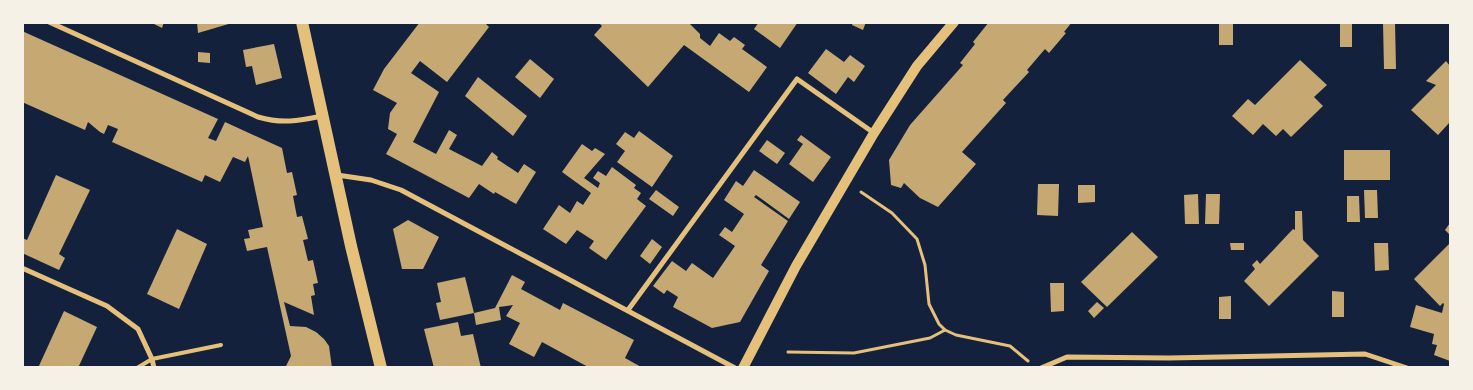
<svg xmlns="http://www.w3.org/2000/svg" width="1473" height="390" viewBox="0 0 1473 390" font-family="'Source Serif 4',serif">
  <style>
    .building { fill: #c6a872 }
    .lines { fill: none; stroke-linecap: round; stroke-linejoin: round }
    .path { stroke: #e5c07b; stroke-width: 3 }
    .service { stroke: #e5c07b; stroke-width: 4 }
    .minor { stroke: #e5c07b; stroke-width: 5 }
    .secondary { stroke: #e5c07b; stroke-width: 10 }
    .primary { stroke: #e5c07b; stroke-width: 12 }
  </style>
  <rect width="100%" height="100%" fill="#14213d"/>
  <g class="building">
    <path d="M150 22H164L162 28Z"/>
    <path d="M197 22H232V23L198 33Z"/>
    <path d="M420 22H488L486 24 489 27 447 82 420 61 411 73 439 92 413 142 436 154 449 130 457 135 449 149 482 166 492 152 498 157 497 159 518 173 524 164 536 172 516 204 495 192 494 194 479 184 469 198 386 154 397 134 388 129 390 113 397 103 373 90 384 69Z"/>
    <path d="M598 22H691L690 24 700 34V38L710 46 719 33 730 41 734 37 745 45 742 49 767 67 749 92 684 45 648 87 594 35 602 26Z"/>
    <path d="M759 22H798L780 48 754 29Z"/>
    <path d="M853 22H866L863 30 852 25Z"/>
    <path d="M989 22H1072L1064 32 1066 33 1049 53 1045 49 1027 70 1029 72 1003 100 1006 103 962 152 976 164 938 207 920 198 904 183 901 188 891 185 889 160 910 125 963 65 960 63 975 44 973 42Z"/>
    <path d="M1395 22 1396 69H1384L1383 23Z"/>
    <rect x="1219" y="23" width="14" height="22"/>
    <rect x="1340" y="23" width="12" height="24"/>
    <path d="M22 31 218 119 208 138 216 141 225 122 282 148 287 173 292 172 297 195 293 196 297 217 302 216 308 239 303 240 308 261 313 260 318 283 313 284 315 295 311 296 314 315 284 302 290 326 306 327 316 332 324 339 329 346 332 368H285L291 356 267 247 247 251 244 239 250 238 248 230 263 227 248 156 245 162 233 157 220 182 205 175 202 182 112 142 118 129 108 125 104 134 100 132 88 122 85 130 22 102Z"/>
    <path d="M274 44 282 78 256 85 252 66 246 67 243 50Z"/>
    <path d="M826 49 844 62 850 55 865 66 854 82 848 77 836 94 808 73Z"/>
    <path d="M198 52 210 53V63L198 62Z"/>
    <path d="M530 59 554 79 540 98 515 77Z"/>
    <path d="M1300 60 1327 85 1314 97 1323 106 1291 137 1283 129 1276 136 1263 124 1253 135 1232 116 1248 99 1255 105Z"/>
    <path d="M1446 61 1450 66V122L1438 135 1411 110 1436 85 1426 81Z"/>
    <path d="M478 77 527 116 513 136 465 96Z"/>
    <path d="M639 131 673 156 652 187 617 162 625 151 616 144 625 132 634 138Z"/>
    <path d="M801 135 831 157 813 182 789 164 803 144 797 140Z"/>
    <path d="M767 140 785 153 777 164 759 151Z"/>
    <path d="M582 144 592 151 595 148 605 154 584 178 598 188 600 183 593 178 598 171 606 176 612 167 636 185 634 188 641 193 637 199 646 206 606 260 589 248 594 241 577 230 566 244 543 229 559 205 570 213 577 201 583 205 591 193 562 172Z"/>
    <rect x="1344" y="150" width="46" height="30"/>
    <path d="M754 170 800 202 789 219 756 195 754 197 788 221 761 265 769 271 740 322 712 328 673 307 678 297 667 290 664 294 653 286 672 261 686 271 692 263 713 278 735 246 719 235 725 227 732 232 744 214 724 200 736 181 743 186Z"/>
    <path d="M56 175 90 190 59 254 65 258 59 270 22 253V238L27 240Z"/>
    <path d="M1038 184H1059L1058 216 1037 215Z"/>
    <path d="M1078 185H1095V202L1078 203Z"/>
    <path d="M656 190 679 207 673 216 649 199Z"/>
    <path d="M1364 190H1377L1378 218H1365Z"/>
    <path d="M1198 194 1199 224H1185L1184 195Z"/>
    <path d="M1206 194H1220L1219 224H1205Z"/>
    <path d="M1347 196H1359L1360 222H1347Z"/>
    <path d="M1295 211H1302L1303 240 1319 256 1269 306 1244 281 1255 269 1252 265 1257 260 1260 264 1293 229 1295 230Z"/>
    <path d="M408 220 439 237 423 269H402L393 229Z"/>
    <path d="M1450 223V235L1445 230Z"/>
    <path d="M177 229 207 244 179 309 147 294Z"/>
    <path d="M1132 232 1158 257 1107 307 1081 282Z"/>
    <path d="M652 239 662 247 650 264 640 256Z"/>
    <path d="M1230 243H1244V250H1231Z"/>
    <path d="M1374 243H1388L1389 270 1375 271Z"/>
    <path d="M1450 243V361L1434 355 1437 345 1432 344 1434 334 1410 327 1416 305 1442 313 1444 304 1443 303 1440 306 1414 279Z"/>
    <path d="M512 275 525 282 521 289 560 310 563 303 634 340 625 358 643 368H590L542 342 534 357 509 344 520 323 506 316 513 305 499 307 501 320 476 325 474 313 495 308Z"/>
    <path d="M465 277 474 313 440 320 436 303 441 302 437 283Z"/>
    <path d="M1050 283H1064V311L1051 312Z"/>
    <path d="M1332 291 1344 292V317H1332Z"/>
    <path d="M1231 296V319H1219V297Z"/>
    <path d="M1097 302 1104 308 1094 318 1088 311Z"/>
    <path d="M64 311 97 327 78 368H38Z"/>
    <path d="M458 322 461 336 473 334 481 368H434L424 329Z"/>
  </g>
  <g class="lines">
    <g class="path">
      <path d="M861 192 892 213 917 239 925 265 929 304 939 324 945 330 956 335 1010 346 1028 361"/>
      <path d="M788 352 854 353 930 338 945 330"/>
    </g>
    <path class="service" d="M137 368 152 359 221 345"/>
    <g class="minor">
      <path d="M49 22 258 117C282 124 298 121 322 116"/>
      <path d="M337 175 371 180 401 190 735 368"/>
      <path d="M22 268 107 306 138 329 152 359 154 368"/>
      <path d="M628 310 797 79 874 133"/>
      <path d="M1041 368 1067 357 1169 358 1365 354 1407 368"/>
    </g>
    <path class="secondary" d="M743 368 796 266 874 133 917 66 954 22"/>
    <path class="primary" d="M302 22 351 246 381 368"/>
  </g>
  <rect width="1473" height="390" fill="none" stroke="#f6f1e7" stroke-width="48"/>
</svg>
